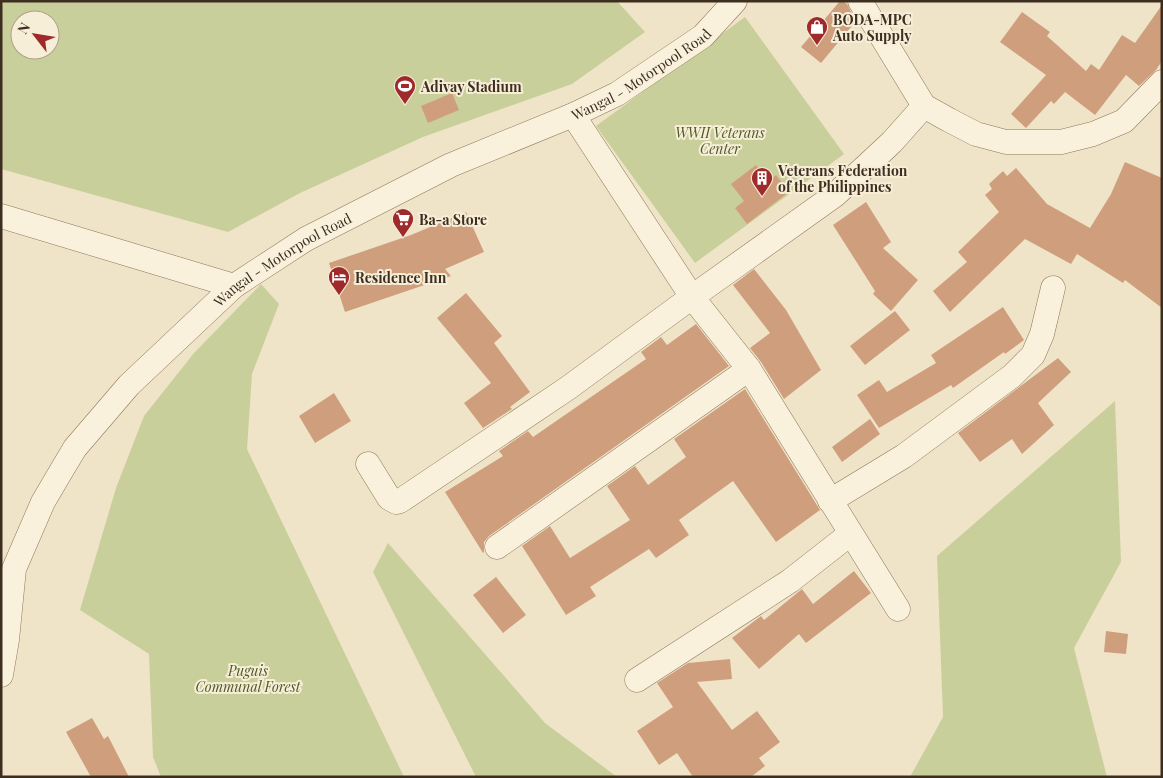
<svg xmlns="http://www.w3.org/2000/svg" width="1163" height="778" viewBox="0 0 1163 778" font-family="'Playfair Display',serif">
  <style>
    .green { fill: #c9cf9b; fill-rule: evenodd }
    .building { fill: #cf9f7d }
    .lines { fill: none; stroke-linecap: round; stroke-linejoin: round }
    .minor-casing { stroke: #8d765c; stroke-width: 25 }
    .minor { stroke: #faf1dc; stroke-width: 24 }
    .labels { text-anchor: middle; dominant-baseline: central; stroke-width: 4; stroke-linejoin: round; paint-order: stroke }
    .poi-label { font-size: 14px; font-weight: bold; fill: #3d2e20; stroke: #f7eed8; text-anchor: start }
    .street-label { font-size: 14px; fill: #3d2e20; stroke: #f7eed8 }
    .park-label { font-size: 14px; font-style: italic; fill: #4d5a26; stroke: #f7eed8 }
  </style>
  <rect width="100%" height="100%" fill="#f0e4c8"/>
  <g class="green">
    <path d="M1 1H617L645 32 572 84 423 137 300 193 228 232 1 169ZM20 20H50V50H20Z"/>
    <path d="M745 17 844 154 695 263 596 126Z"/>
    <path d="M261 284 279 304 252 374 247 449 404 777H161L153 757 149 654 80 610 116 488 144 416 194 353Z"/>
    <path d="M1115 401 1121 562 1074 648 1107 777H910L943 717 937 556Z"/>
    <path d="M388 543 545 723 617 777H476L373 572Z"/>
  </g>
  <g class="building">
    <path d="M840 1H843L847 4 856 21 821 63 801 47Z"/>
    <path d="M1162 5V61L1156 70 1139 86 1126 75 1095 115 1065 92 1054 104 1051 101 1026 128 1011 114 1046 75 1000 42 1022 12 1050 32 1047 36 1086 71 1091 64 1099 70 1122 35 1135 43Z"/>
    <path d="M452 93 459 110 428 123 421 106Z"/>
    <path d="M1125 162 1162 178V308L1125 280 1123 283 1077 254 1071 264 1025 239 950 312 933 291 967 262 958 252 999 212 985 195 992 189 989 184 1003 171 1007 176 1016 168 1047 204 1090 228 1111 194Z"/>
    <path d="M756 165 768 181 776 175 789 192 747 224 735 208 744 201 731 184Z"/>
    <path d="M866 202 891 242 883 248 918 280 891 311 873 294 875 291 833 225Z"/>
    <path d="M466 212 484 252 445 269 451 276 345 312 329 263 411 235Z"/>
    <path d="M754 269 786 310 821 370 784 399 761 362 750 348 770 333 733 285Z"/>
    <path d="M466 293 502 336 494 343 530 392 510 407 512 409 483 428 464 403 491 383 437 318Z"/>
    <path d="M1003 307 1024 340 1005 354 1004 352 953 388 951 385 879 428 857 395 879 380 887 392 936 363 931 355Z"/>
    <path d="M895 311 910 330 865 365 850 346Z"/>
    <path d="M696 324 729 366 489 536 484 542V552L483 553 445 492 503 456 499 451 528 431 533 437 646 359 641 352 661 337 667 345Z"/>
    <path d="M1058 358 1071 372 1038 403 1054 425 1022 454 1012 439 980 462 958 433Z"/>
    <path d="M745 389 820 510 776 542 733 481 679 520 689 535 656 558 649 549 590 587 596 596 566 615 522 546 550 526 570 558 630 520 607 486 635 466 648 485 686 457 674 439Z"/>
    <path d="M334 393 351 421 315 443 299 416Z"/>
    <path d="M870 419 880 434 842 462 832 447Z"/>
    <path d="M854 571 871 593 806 643 799 634 759 669 732 638 761 616 764 620 802 589 813 604Z"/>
    <path d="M496 577 526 615 503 633 473 595Z"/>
    <path d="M1106 631 1128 634 1126 654 1104 652Z"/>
    <path d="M730 659 732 679 697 682 732 730 757 711 780 742 759 758 765 766 751 777H693L677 753 659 765 637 731 673 707 657 683 688 663Z"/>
    <path d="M92 718 104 739 108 736 129 777H91L66 732Z"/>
  </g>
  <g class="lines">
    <g class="minor-casing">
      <g id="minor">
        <path d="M860 1 924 106"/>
        <path d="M573 115 692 297 749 369 898 609"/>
        <path d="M1 216 234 286"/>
        <path d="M368 464 389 498 396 502 400 501 568 388 692 297 835 195 892 142 924 106 949 120 976 134 1006 142H1061L1093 134 1124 121 1162 82"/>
        <path d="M830 501 904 456 1012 376 1033 355 1042 334 1053 288"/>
        <path d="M497 547 749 369"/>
        <path id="s1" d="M1 675 7 640 14 569 43 502 63 468 75 448 129 385 234 286 306 239 451 165 573 115 617 94 703 36 735 1"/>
        <path d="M637 680 790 581 850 534"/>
      </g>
    </g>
    <use href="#minor" class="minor"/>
  </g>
  <defs>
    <g id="shop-pin" transform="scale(1.125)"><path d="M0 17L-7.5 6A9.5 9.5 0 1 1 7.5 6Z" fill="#9e2a2b" stroke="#f7eed8"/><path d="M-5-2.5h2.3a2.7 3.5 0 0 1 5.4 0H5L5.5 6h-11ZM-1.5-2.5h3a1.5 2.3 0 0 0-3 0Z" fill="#fff"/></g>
    <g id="stadium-pin" transform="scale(1.125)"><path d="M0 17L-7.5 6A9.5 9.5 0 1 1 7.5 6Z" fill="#9e2a2b" stroke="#f7eed8"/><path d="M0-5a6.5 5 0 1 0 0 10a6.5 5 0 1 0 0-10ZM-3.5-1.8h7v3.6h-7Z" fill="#fff"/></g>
    <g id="building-pin" transform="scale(1.125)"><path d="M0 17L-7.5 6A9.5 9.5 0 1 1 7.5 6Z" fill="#9e2a2b" stroke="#f7eed8"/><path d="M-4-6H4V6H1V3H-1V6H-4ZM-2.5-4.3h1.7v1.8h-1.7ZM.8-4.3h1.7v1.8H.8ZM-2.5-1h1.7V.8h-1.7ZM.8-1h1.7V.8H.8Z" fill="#fff"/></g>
    <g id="supermarket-pin" transform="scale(1.125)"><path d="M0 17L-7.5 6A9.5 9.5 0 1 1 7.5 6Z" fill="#9e2a2b" stroke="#f7eed8"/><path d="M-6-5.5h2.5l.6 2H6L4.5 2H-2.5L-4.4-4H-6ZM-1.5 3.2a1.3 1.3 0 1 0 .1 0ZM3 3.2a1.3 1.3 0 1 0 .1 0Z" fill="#fff"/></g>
    <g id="hotel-pin" transform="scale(1.125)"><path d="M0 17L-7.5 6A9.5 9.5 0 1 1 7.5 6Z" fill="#9e2a2b" stroke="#f7eed8"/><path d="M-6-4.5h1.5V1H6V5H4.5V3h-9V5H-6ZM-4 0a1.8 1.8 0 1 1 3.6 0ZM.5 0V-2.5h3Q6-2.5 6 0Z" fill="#fff"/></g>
  </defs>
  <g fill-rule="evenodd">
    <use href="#shop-pin" x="817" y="27"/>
    <use href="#stadium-pin" x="405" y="86"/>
    <use href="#building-pin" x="762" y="178"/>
    <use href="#supermarket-pin" x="403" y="219"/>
    <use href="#hotel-pin" x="339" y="277"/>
  </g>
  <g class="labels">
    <g class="poi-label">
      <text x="833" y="19">BODA-MPC<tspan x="833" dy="16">Auto Supply</tspan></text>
      <text x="421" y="86">Adivay Stadium</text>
      <text x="778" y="170">Veterans Federation<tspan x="778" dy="16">of the Philippines</tspan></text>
      <text x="419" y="219">Ba-a Store</text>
      <text x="355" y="277">Residence Inn</text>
    </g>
    <g class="street-label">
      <text stroke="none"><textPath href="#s1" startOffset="930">Wangal - Motorpool Road</textPath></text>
      <text stroke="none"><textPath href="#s1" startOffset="525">Wangal - Motorpool Road</textPath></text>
    </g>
    <g class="park-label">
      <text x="720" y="132">WWII Veterans<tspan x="720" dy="16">Center</tspan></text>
      <text x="248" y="670">Puguis<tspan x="248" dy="16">Communal Forest</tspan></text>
    </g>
  </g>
  <rect width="1163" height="778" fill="none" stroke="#3d2e20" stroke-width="5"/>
  <g transform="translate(35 35) rotate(301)"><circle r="24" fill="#f7eed8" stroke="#ada18e"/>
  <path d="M0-4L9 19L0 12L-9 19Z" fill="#9e2a2b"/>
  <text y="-8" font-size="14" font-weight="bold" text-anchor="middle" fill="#3d2e20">N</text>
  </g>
</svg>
